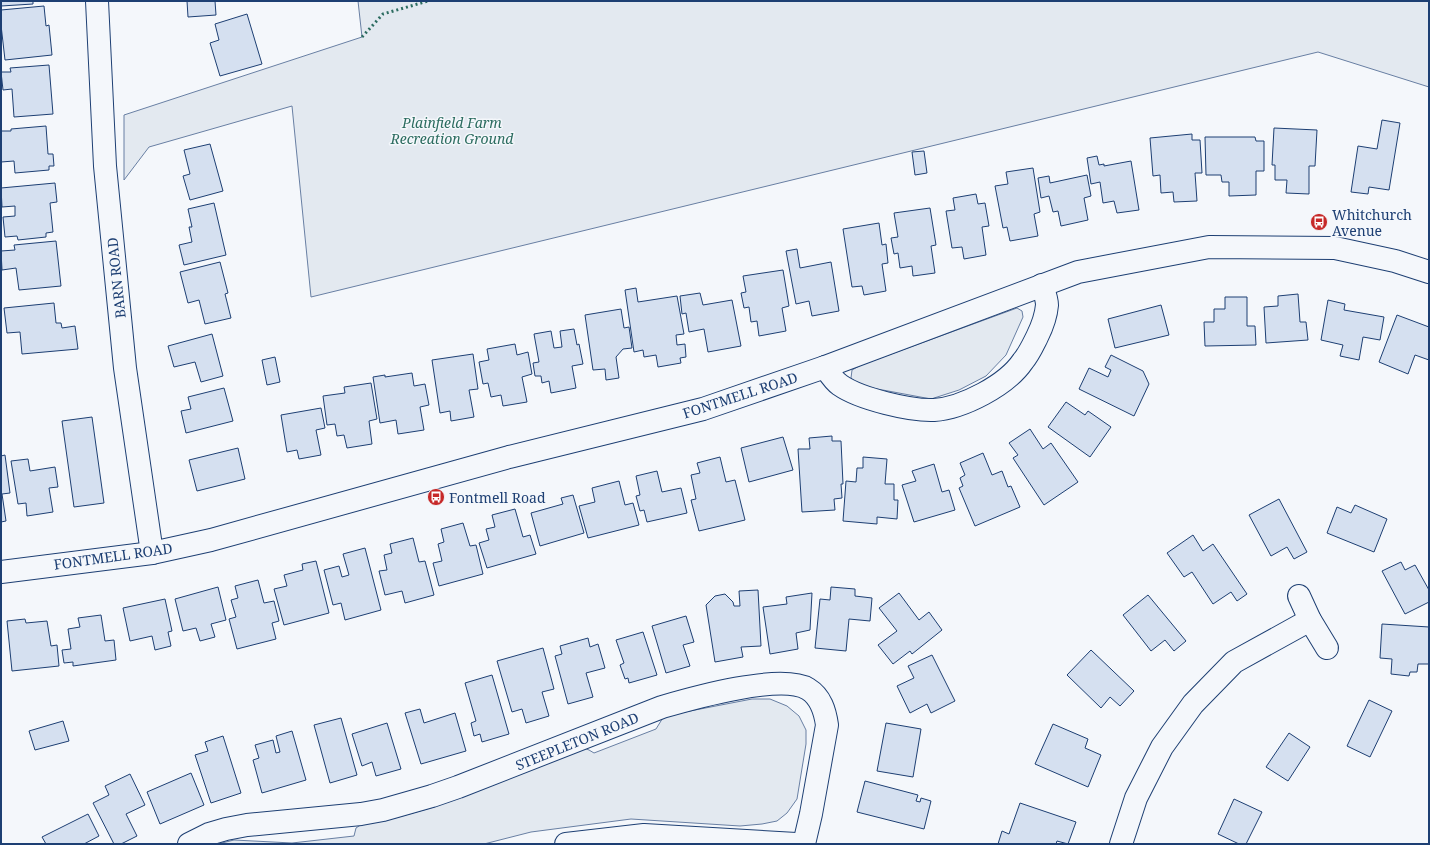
<svg xmlns="http://www.w3.org/2000/svg" width="1430" height="845" viewBox="0 0 1430 845" font-family="'Noto Serif',serif">
  <style>
    .green { fill: #e3e9f0; stroke: #687fa3 }
    .building { fill: #d5e0f0; stroke: #1d3f73 }
    .lines { fill: none; stroke-linecap: round; stroke-linejoin: round }
    .minor-casing { stroke: #1d3f73; stroke-width: 24 }
    .minor { stroke: #f4f7fb; stroke-width: 22 }
    .hedge { stroke: #2c6c60; stroke-width: 3; stroke-dasharray: 2 3; stroke-linecap: butt }
    .labels { text-anchor: middle; dominant-baseline: central; stroke-width: 3; stroke-linejoin: round; paint-order: stroke }
    .park-label { font-size: 14px; font-style: italic; fill: #2c6c60; stroke: #f4f7fb }
    .poi-label { font-size: 14px; fill: #1d3f73; stroke: #f4f7fb; text-anchor: start }
    .street-label { font-size: 14px; fill: #1d3f73; stroke: #f4f7fb }
  </style>
  <rect width="100%" height="100%" fill="#f4f7fb"/>
  <g class="green">
    <path d="M358 1H1429V87L1318 52 311 297 292 106 149 147 124 180V115L362 37Z"/>
    <path d="M1017 308 1022 311 1023 317 1006 355 986 376 959 390 931 399 856 385 851 378 852 370 861 365Z"/>
    <path d="M752 699H770L787 706 799 716 806 730V744L797 799 787 813 777 821 762 824 740 826 631 819 531 832 484 844H218L234 840 292 843 354 836 356 828 365 822 395 818 434 807 584 748 589 750 594 753 656 729 664 716Z"/>
  </g>
  <g class="building">
    <path d="M1 1H33V4L1 6Z"/>
    <path d="M187 1H215L216 15 188 17Z"/>
    <path d="M44 6 46 26 49 25 52 55 5 60 1 25V10Z"/>
    <path d="M247 14 262 64 220 76 210 43 219 40 215 24Z"/>
    <path d="M49 65 53 114 14 117 12 89 3 90 1 72H11L10 68Z"/>
    <path d="M1382 120 1400 123 1389 190 1369 187 1368 194 1351 192 1358 146 1377 149Z"/>
    <path d="M46 126 48 154H53L54 166H49V170L15 173 14 161 1 162V131H11V129Z"/>
    <path d="M1274 128 1317 130 1315 166H1309V194L1286 193 1287 180H1275V165H1272Z"/>
    <path d="M1192 134V140H1200L1202 173H1195L1197 201 1174 202 1173 192 1161 193 1160 175 1153 176 1150 138Z"/>
    <path d="M1205 137H1255L1256 141H1264V171H1256V195L1229 196V182H1222L1221 175H1206Z"/>
    <path d="M210 144 223 191 190 200 183 176 190 174 184 150Z"/>
    <path d="M924 151 927 173 915 175 912 152Z"/>
    <path d="M1097 156 1099 165 1104 164V166L1131 161 1139 210 1117 213 1114 201 1103 203 1100 182 1091 184 1087 158Z"/>
    <path d="M1033 168 1040 212 1034 214 1038 236 1010 241 1007 227 1003 228 995 186 1008 184 1006 172Z"/>
    <path d="M1087 175 1091 196 1084 198 1088 220 1061 226 1058 211 1053 212 1049 196 1041 198 1038 178 1049 176 1050 183Z"/>
    <path d="M55 183 57 202 50 203 53 232 46 233V237L18 240 17 236 5 237 3 217 15 216V206L2 207 1 188Z"/>
    <path d="M976 194 978 204 985 203 989 226 982 227 986 255 964 259 962 247 952 248 946 211 955 210 953 198Z"/>
    <path d="M214 203 226 255 184 265 179 245 192 242 189 227H192L188 209Z"/>
    <path d="M930 208 936 245 931 246 935 273 913 276 912 266 900 268 898 253 894 254 891 238 898 237 894 213Z"/>
    <path d="M879 223 882 245 886 244 888 263 882 264 886 291 864 295 862 286 852 287 843 229Z"/>
    <path d="M56 241 61 286 19 290 16 268 2 270 1 251 15 250 14 245Z"/>
    <path d="M797 249 800 268 831 262 839 311 812 316 809 301 796 304 786 251Z"/>
    <path d="M220 262 228 293 225 294 231 318 205 324 199 300 188 303 180 272Z"/>
    <path d="M783 270 789 306 782 308 786 331 759 336 757 321 751 322 749 307 744 308 741 293 746 292 743 276Z"/>
    <path d="M636 288 638 302 677 296 684 334 676 335 677 345 685 344 686 357 680 358 681 363 658 367 656 355 644 357 643 350 634 352 625 290Z"/>
    <path d="M700 293 703 305 732 300 741 346 708 352 704 329 689 332 686 313 682 314 680 296Z"/>
    <path d="M1298 294 1300 322H1306L1308 340 1266 343 1264 307 1278 306V296Z"/>
    <path d="M1225 297H1247V326H1255L1256 345 1205 346 1204 322H1214V309H1225Z"/>
    <path d="M1328 300 1345 304 1344 310 1384 317 1380 340 1363 337 1359 360 1340 356 1343 345 1321 340Z"/>
    <path d="M54 303 56 323H61L62 328 75 326 78 349 22 354 20 332 7 333 4 308Z"/>
    <path d="M1161 305 1169 335 1115 348 1108 319Z"/>
    <path d="M621 309 624 328 629 327 632 348 623 349 616 357 619 378 606 380 605 369 593 370 585 315Z"/>
    <path d="M1397 315 1429 327V360L1415 355 1408 374 1379 362Z"/>
    <path d="M574 329 577 345 579 344 583 364 572 366 576 388 551 393 549 381 542 383 541 376H535L533 363 539 362 534 334 551 331 554 348 562 347 560 331Z"/>
    <path d="M212 334 223 376 201 382 195 362 174 367 168 346Z"/>
    <path d="M515 344 517 355 528 352 532 374 522 377 527 402 503 406 501 395 491 397 488 383 483 384 479 362 489 360 487 349Z"/>
    <path d="M473 354 478 389 469 390 474 417 451 421 450 411 440 413 432 360Z"/>
    <path d="M1111 355 1143 371 1149 384 1134 416 1079 389 1089 368 1108 377 1111 370 1105 367Z"/>
    <path d="M275 357 280 382 267 385 262 360Z"/>
    <path d="M412 373 414 386 425 384 429 405 420 407 424 430 398 434 396 420 380 423 373 377 385 375V377Z"/>
    <path d="M371 383 377 419 369 421 372 444 347 448 344 435 337 436 335 424 327 425 323 396 345 393 344 387Z"/>
    <path d="M224 388 233 421 186 433 181 411 191 409 188 397Z"/>
    <path d="M1066 402 1085 415 1088 411 1111 427 1090 457 1048 427Z"/>
    <path d="M321 408 325 428 316 430 321 455 299 459 297 450 287 452 281 415Z"/>
    <path d="M92 417 104 503 74 507 62 421Z"/>
    <path d="M1030 429 1043 449 1051 443 1078 482 1044 505 1013 458 1018 455 1009 443Z"/>
    <path d="M832 436V441H841L843 484H841L842 498 834 499 835 510 802 512 798 449H810L809 438Z"/>
    <path d="M783 437 793 470 749 482 741 448Z"/>
    <path d="M238 448 245 479 197 491 189 460Z"/>
    <path d="M983 453 992 475 1002 471 1008 487 1011 486 1020 507 975 526 959 488 963 486 960 478 965 475 960 463Z"/>
    <path d="M5 455 10 493 2 494 6 521 1 522V456Z"/>
    <path d="M720 457 726 482 735 480 745 520 699 531 691 500 696 499 691 475 700 473 697 463Z"/>
    <path d="M863 457 887 459 885 484H894V500H898L897 519 877 517V524L843 521 846 481 856 482 857 468H863Z"/>
    <path d="M28 459 30 471 55 467 58 487 49 488 53 512 27 516 26 503 18 504 11 461Z"/>
    <path d="M934 464 942 492 949 490 955 510 914 522 902 485 916 481 912 471Z"/>
    <path d="M657 471 662 492 681 488 687 513 647 522 644 510 640 511 636 496 640 495 636 476Z"/>
    <path d="M619 481 625 505 633 503 639 525 588 538 579 506 595 502 592 488Z"/>
    <path d="M573 495 584 533 540 546 531 513 563 504 561 498Z"/>
    <path d="M1279 499 1307 552 1294 559 1287 547 1271 556 1249 515Z"/>
    <path d="M1355 505 1387 519 1374 552 1327 533 1337 507 1351 513Z"/>
    <path d="M515 509 523 537 530 535 536 554 487 568 479 543 489 540 486 529 495 527 492 515Z"/>
    <path d="M463 523 470 546 476 545 483 574 439 586 433 563 442 561 438 544 444 542 441 529Z"/>
    <path d="M1193 535 1203 551 1213 544 1247 594 1237 601 1231 592 1213 604 1192 572 1184 577 1167 553Z"/>
    <path d="M413 538 419 562 425 561 434 595 405 603 402 591 385 595 379 571 387 570 384 555 392 553 390 544Z"/>
    <path d="M365 548 381 610 345 620 341 603 333 605 324 570 339 566 342 577 349 575 343 554Z"/>
    <path d="M316 561 329 613 284 625 274 589 287 586 284 575 303 570 302 564Z"/>
    <path d="M1401 562 1405 570 1415 565 1429 590V602L1405 614 1382 571Z"/>
    <path d="M258 580 264 603 274 601 279 621 272 623 276 639 237 649 229 619 236 617 231 600 238 598 235 586Z"/>
    <path d="M218 587 226 620 211 624 215 637 200 641 196 628 183 631 175 599Z"/>
    <path d="M831 587 855 589V596L872 598 870 621 849 619 846 651 815 648 820 599 830 600Z"/>
    <path d="M758 590 761 646 741 647 743 657 715 662 706 605 715 596 725 594 733 602 734 606H740L739 591Z"/>
    <path d="M812 593 810 630 796 633 798 649 770 654 763 607 787 604 786 597Z"/>
    <path d="M899 593 919 620 929 612 942 630 912 654 910 651 893 664 878 645 897 631 879 608Z"/>
    <path d="M1148 595 1186 641 1174 651 1165 640 1151 651 1123 615Z"/>
    <path d="M165 599 172 631 168 632 171 646 155 650 152 636 130 641 123 608Z"/>
    <path d="M101 615 105 641 114 640 116 660 73 666V662L64 663 62 650 71 649 68 629 80 627 78 618Z"/>
    <path d="M686 616 694 642 683 645 690 666 666 673 652 626Z"/>
    <path d="M25 619 26 623 47 621 51 646 57 645 59 666 12 671 7 621Z"/>
    <path d="M1382 624 1429 627V664H1418L1417 672H1410L1409 676 1391 674 1392 659 1380 658Z"/>
    <path d="M643 632 657 675 629 683 628 678 625 679 620 665 624 663 616 640Z"/>
    <path d="M588 638 590 647 598 644 605 668 586 673 593 697 568 704 555 656 562 654 560 646Z"/>
    <path d="M543 648 554 689 542 692 549 716 526 723 522 709 512 712 497 661Z"/>
    <path d="M1091 650 1134 691 1120 706 1110 697 1101 708 1067 675Z"/>
    <path d="M932 655 955 701 931 713 927 704 910 713 897 686 914 678 908 666Z"/>
    <path d="M492 675 509 734 482 742 480 734 474 736 471 723 476 721 465 683Z"/>
    <path d="M1369 700 1392 711 1370 757 1347 746Z"/>
    <path d="M420 709 424 723 455 713 466 751 421 764 405 713Z"/>
    <path d="M341 718 357 775 330 783 314 725Z"/>
    <path d="M63 721 69 741 35 750 29 731Z"/>
    <path d="M387 723 401 769 376 776 372 762 362 766 352 734Z"/>
    <path d="M886 723 921 729 913 777 877 771Z"/>
    <path d="M1053 724 1088 739 1085 748 1101 755 1088 787 1035 764Z"/>
    <path d="M292 731 306 780 262 793 253 760 259 758 255 745 273 740 276 753 280 752 276 736Z"/>
    <path d="M1289 733 1310 747 1288 781 1266 767Z"/>
    <path d="M223 736 241 793 211 803 195 755 208 751 205 742Z"/>
    <path d="M191 773 204 805 160 824 147 792Z"/>
    <path d="M130 774 145 805 126 814 137 836 121 844H114L93 803 109 795 105 786Z"/>
    <path d="M865 781 918 795 916 801 920 802 921 798 931 801 924 829 857 812Z"/>
    <path d="M1234 799 1262 812 1246 844H1239L1218 834Z"/>
    <path d="M1020 803 1076 822 1068 844 1057 841 1056 844H998L1002 831 1009 834Z"/>
    <path d="M88 814 99 836 84 844H46L42 837Z"/>
  </g>
  <g class="lines">
    <g class="minor-casing">
      <g id="minor">
        <path d="M97 1 105 166 125 368 152 553"/>
        <path d="M825 367C829 373 834 381 840 385 860 399 911 411 934 410 963 408 1007 385 1023 361 1029 354 1033 345 1037 337 1042 327 1046 317 1047 305 1047 299 1044 291 1042 285"/>
        <path d="M1 572 152 553 211 540 509 457 703 409 825 367 1078 272 1209 247 1335 248 1395 261 1429 272"/>
        <path d="M1299 596 1310 620 1327 648"/>
        <path d="M189 844 209 834 226 829 247 825 361 814 383 810 432 796 458 787 662 707C693 698 781 673 808 689 821 697 825 711 827 725L811 814 804 844"/>
        <path d="M566 844 644 835 796 844"/>
        <path d="M1121 844 1136 798 1162 747 1193 704 1234 662 1310 620"/>
      </g>
    </g>
    <use href="#minor" class="minor"/>
    <path class="hedge" d="M362 37 383 14 428 1"/>
  </g>
  <defs>
    <g id="bus-disc" transform="scale(0.9)"><circle r="9.5" fill="#c62828" stroke="#f4f7fb"/><path d="M-5-6H5V4H4V6H2V4H-2V6H-4V4H-5ZM-3.5-4V0h7V-4ZM-3.5 1.2v1.5H-2V1.2ZM2 1.2v1.5H3.5V1.2Z" fill="#fff"/></g>
  </defs>
  <g fill-rule="evenodd">
    <use href="#bus-disc" x="1319" y="222"/>
    <use href="#bus-disc" x="436" y="497"/>
  </g>
  <g class="labels">
    <g class="park-label">
      <text x="452" y="122">Plainfield Farm<tspan x="452" dy="16">Recreation Ground</tspan></text>
    </g>
    <g class="poi-label">
      <text x="1332" y="214">Whitchurch<tspan x="1332" dy="16">Avenue</tspan></text>
      <text x="449" y="497">Fontmell Road</text>
    </g>
    <g class="street-label">
      <text transform="translate(116 278) rotate(-96)">BARN ROAD</text>
      <text transform="translate(740 395) rotate(-18)">FONTMELL ROAD</text>
      <text transform="translate(113 556) rotate(-8)">FONTMELL ROAD</text>
      <text transform="translate(577 741) rotate(-22)">STEEPLETON ROAD</text>
    </g>
  </g>
  <rect width="1430" height="845" fill="none" stroke="#1d3f73" stroke-width="4"/>
</svg>
